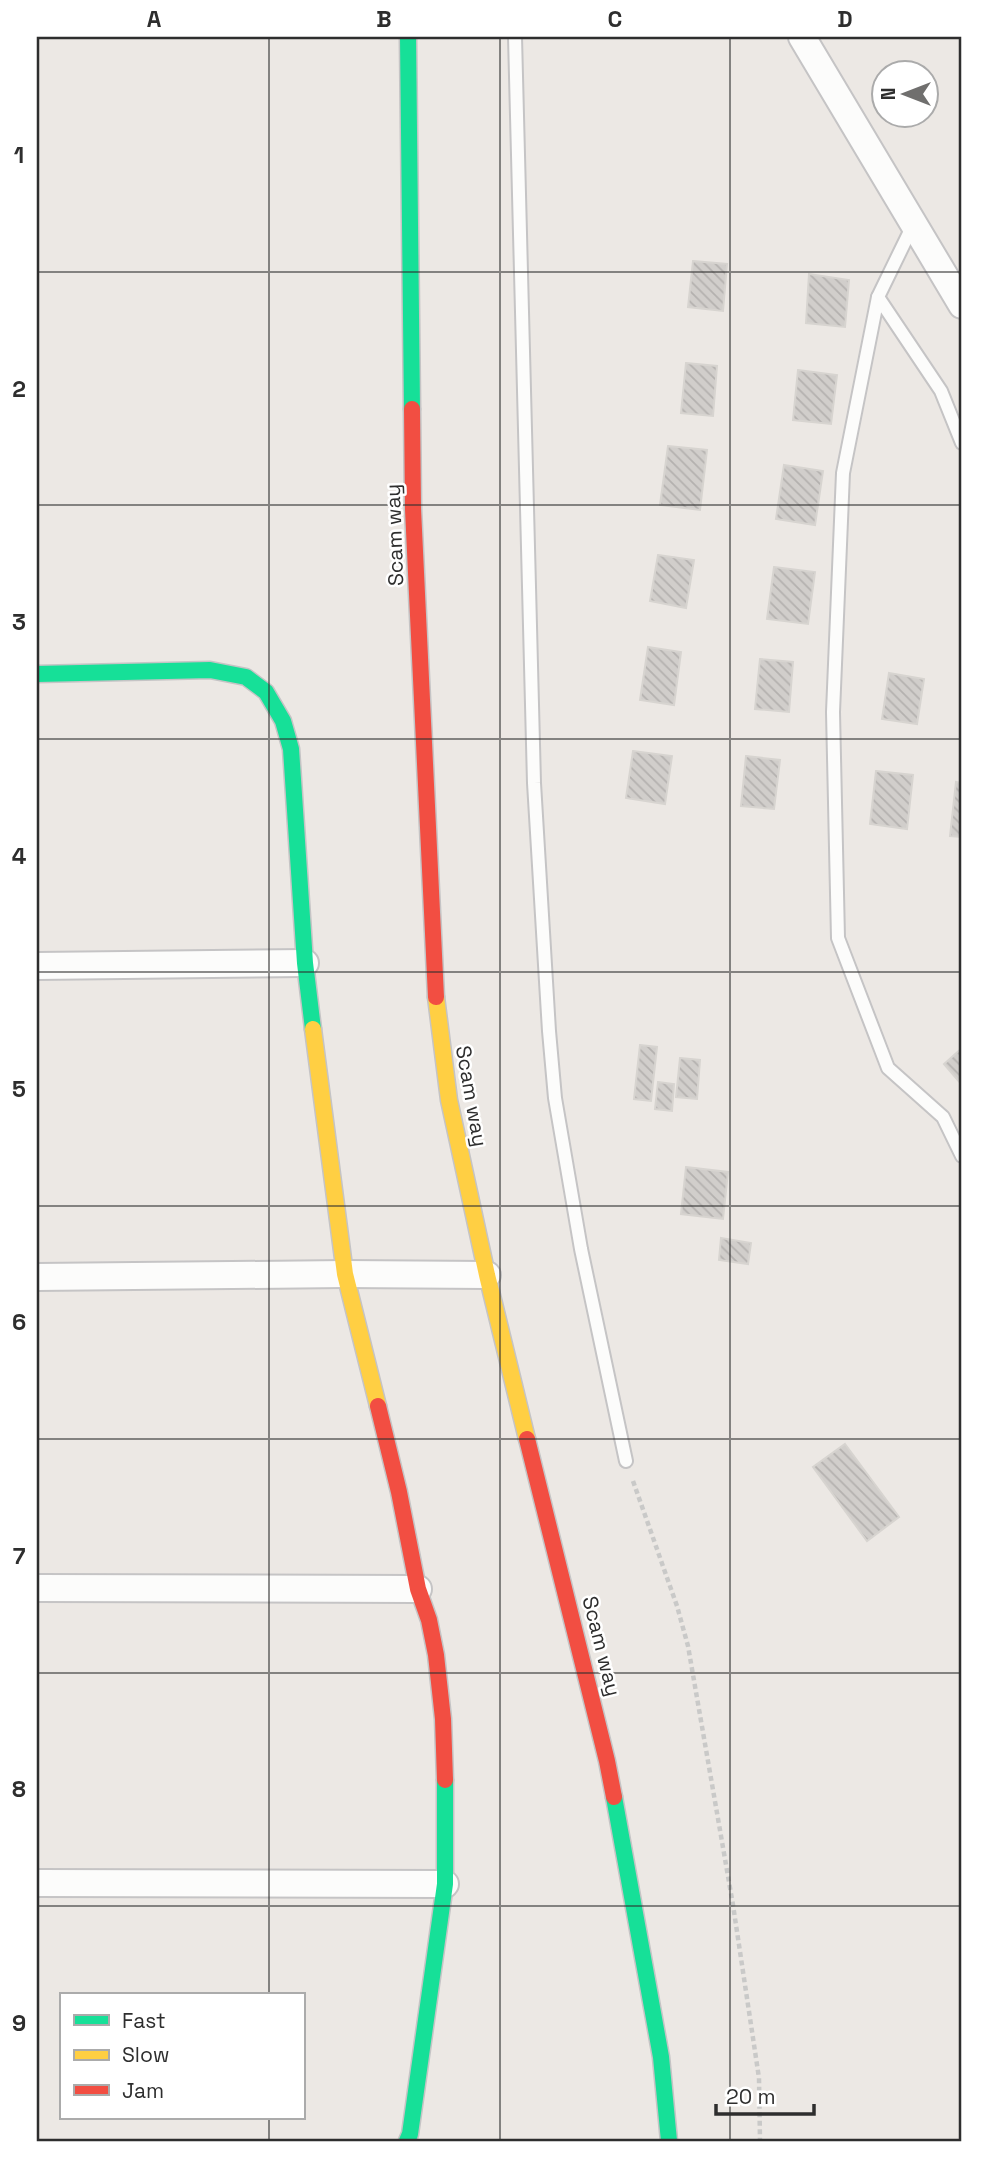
<svg xmlns="http://www.w3.org/2000/svg" width="999" height="2178" viewBox="0 0 999 2178" font-family="'Space Grotesk',sans-serif">
  <style>
    .building { fill: url(#building-back-hatch); stroke: #d7d4d0; stroke-width: 2 }
    .lines { fill: none; stroke-linecap: round; stroke-linejoin: round }
    .lane-casing { stroke: #c5c4c5; stroke-width: 16 }
    .street-casing { stroke: #c5c4c5; stroke-width: 30 }
    .fast-casing { stroke: #c5c4c5; stroke-width: 19 }
    .slow-casing { stroke: #c5c4c5; stroke-width: 19 }
    .jam-casing { stroke: #c5c4c5; stroke-width: 19 }
    .path { stroke: #c9c9c8; stroke-width: 4.5; stroke-dasharray: 5 3.5; stroke-linecap: butt }
    .lane { stroke: #fcfcfb; stroke-width: 12 }
    .street { stroke: #fcfcfb; stroke-width: 26 }
    .fast { stroke: #16e098; stroke-width: 16 }
    .slow { stroke: #ffcf43; stroke-width: 16 }
    .jam { stroke: #f24e42; stroke-width: 16 }
    .grid { fill: none; stroke: #2e2e2e; stroke-width: 2; stroke-opacity: 0.55 }
    .labels { text-anchor: middle; dominant-baseline: central; stroke-width: 5; stroke-linejoin: round; paint-order: stroke }
    .street-label { font-size: 21px; fill: #2e2e2e; stroke: #fff }
    .neatline { fill: none; stroke: #2e2e2e; stroke-width: 2.5 }
    .grid-label { font-size: 23px; text-anchor: middle; font-weight: bold; fill: #2e2e2e }
  </style>
  <defs>
    <pattern id="building-back-hatch" width="6" height="6" patternUnits="userSpaceOnUse" patternTransform="scale(1.75)"><rect width="6" height="6" fill="#d1cecb"/><path d="M-1 5l2 2M0 0l6 6M5-1l2 2" fill="none" stroke="#b4b1af"/></pattern>
  </defs>
  <rect width="100%" height="100%" fill="#ece8e4"/>
  <g class="building">
    <path d="M693 261 727 264 723 311 688 307Z"/>
    <path d="M809 274 849 280 845 327 806 323Z"/>
    <path d="M686 363 717 366 713 416 681 413Z"/>
    <path d="M798 370 837 375 831 424 793 420Z"/>
    <path d="M668 446 707 450 700 510 660 505Z"/>
    <path d="M784 465 823 471 815 525 776 519Z"/>
    <path d="M658 555 694 560 686 608 650 601Z"/>
    <path d="M774 567 815 572 808 624 767 619Z"/>
    <path d="M648 647 681 652 674 705 640 700Z"/>
    <path d="M760 659 793 662 789 712 755 709Z"/>
    <path d="M889 673 924 679 917 724 882 719Z"/>
    <path d="M633 751 672 756 665 804 626 798Z"/>
    <path d="M746 756 780 760 774 809 741 806Z"/>
    <path d="M876 771 913 775 907 829 870 824Z"/>
    <path d="M956 782 962 783V837L950 836Z"/>
    <path d="M640 1045 657 1047 651 1101 634 1099Z"/>
    <path d="M962 1048V1085L944 1064Z"/>
    <path d="M680 1058 700 1060 697 1099 676 1097Z"/>
    <path d="M658 1082 674 1084 672 1111 655 1109Z"/>
    <path d="M686 1167 728 1172 723 1219 681 1214Z"/>
    <path d="M721 1238 751 1243 748 1264 719 1260Z"/>
    <path d="M845 1444 899 1517 867 1541 813 1467Z"/>
  </g>
  <g class="lines">
    <g class="lane-casing">
      <g id="lane">
        <path d="M515 37 534 783 549 1031 555 1098 581 1249 626 1461"/>
        <path d="M914 223 878 297 843 473 833 712 838 938 888 1068 943 1117 962 1156"/>
        <path d="M878 297 941 391 962 443"/>
      </g>
    </g>
    <g class="street-casing">
      <g id="street">
        <path d="M802 37 962 305"/>
        <path d="M37 966 305 963"/>
        <path d="M37 1277 345 1274 487 1275"/>
        <path d="M37 1588 418 1589"/>
        <path d="M37 1883 445 1884"/>
      </g>
    </g>
    <g class="fast-casing">
      <g id="fast">
        <path d="M408 37 412 409"/>
        <path d="M37 674 210 670 246 677 266 692 283 721 291 749 305 963 313 1029"/>
        <path d="M614 1797 661 2057 669 2141"/>
        <path d="M407 2141 410 2134 445 1884V1780"/>
      </g>
    </g>
    <g class="slow-casing">
      <g id="slow">
        <path d="M436 997 449 1100 487 1275 527 1439"/>
        <path d="M313 1029 345 1274 378 1406"/>
      </g>
    </g>
    <g class="jam-casing">
      <g id="jam">
        <path d="M412 409 413 509 436 997"/>
        <path d="M378 1406 399 1492 418 1589 429 1620 436 1655 443 1719 445 1780"/>
        <path d="M527 1439 607 1761 614 1797"/>
      </g>
    </g>
    <path class="path" d="M633 1481 677 1606 688 1646 733 1905 759 2078 760 2141"/>
    <use href="#lane" class="lane"/>
    <use href="#street" class="street"/>
    <use href="#fast" class="fast"/>
    <use href="#slow" class="slow"/>
    <use href="#jam" class="jam"/>
  </g>
  <path class="grid" d="M269 37V1994M500 37V2141M730 37V2141M37 272H962M37 505H962M37 739H962M37 972H962M37 1206H962M37 1439H962M37 1673H962M37 1906H962M269 2117V2141"/>
  <g class="labels">
    <g class="street-label">
      <text transform="translate(394 535) rotate(-92)">Scam way</text>
      <text transform="translate(472 1096) rotate(80)">Scam way</text>
      <text transform="translate(602 1646) rotate(76)">Scam way</text>
    </g>
  </g>
  <rect width="999" height="2178" fill="none" stroke="#ffffff" stroke-width="77"/>
  <rect x="60" y="1993" width="245" height="126" fill="#ffffff" stroke="#ababab" stroke-width="2"/>
  <rect x="74" y="2015" width="35" height="10" fill="#16e098" stroke="#ababab" stroke-width="2"/>
  <text x="122" y="2028" font-size="21" fill="#2e2e2e">Fast</text>
  <rect x="74" y="2050" width="35" height="10" fill="#ffcf43" stroke="#ababab" stroke-width="2"/>
  <text x="122" y="2062" font-size="21" fill="#2e2e2e">Slow</text>
  <rect x="74" y="2085" width="35" height="10" fill="#f24e42" stroke="#ababab" stroke-width="2"/>
  <text x="122" y="2098" font-size="21" fill="#2e2e2e">Jam</text>
  <g transform="translate(905 94) rotate(270)"><circle r="33" fill="#ffffff" stroke="#ababab" stroke-width="2"/>
  <path d="M0-5L12 26L0 18L-12 26Z" fill="#706f6e"/>
  <text y="-10" font-size="19" font-weight="bold" text-anchor="middle" fill="#2e2e2e">N</text>
  </g>
  <path d="M716 2104v10h98v-10" fill="none" stroke="#2e2e2e" stroke-width="3.5"/>
  <text x="726" y="2104" font-size="21" fill="#2e2e2e" stroke="#ffffff" stroke-width="5" paint-order="stroke">20 m</text>
  <rect x="38" y="38" width="922" height="2102" class="neatline"/>
  <g class="grid-label">
    <text x="154" y="27">A</text>
    <text x="384" y="27">B</text>
    <text x="615" y="27">C</text>
    <text x="845" y="27">D</text>
    <text x="19" y="163">1</text>
    <text x="19" y="397">2</text>
    <text x="19" y="630">3</text>
    <text x="19" y="864">4</text>
    <text x="19" y="1097">5</text>
    <text x="19" y="1330">6</text>
    <text x="19" y="1564">7</text>
    <text x="19" y="1797">8</text>
    <text x="19" y="2031">9</text>
  </g>
</svg>
